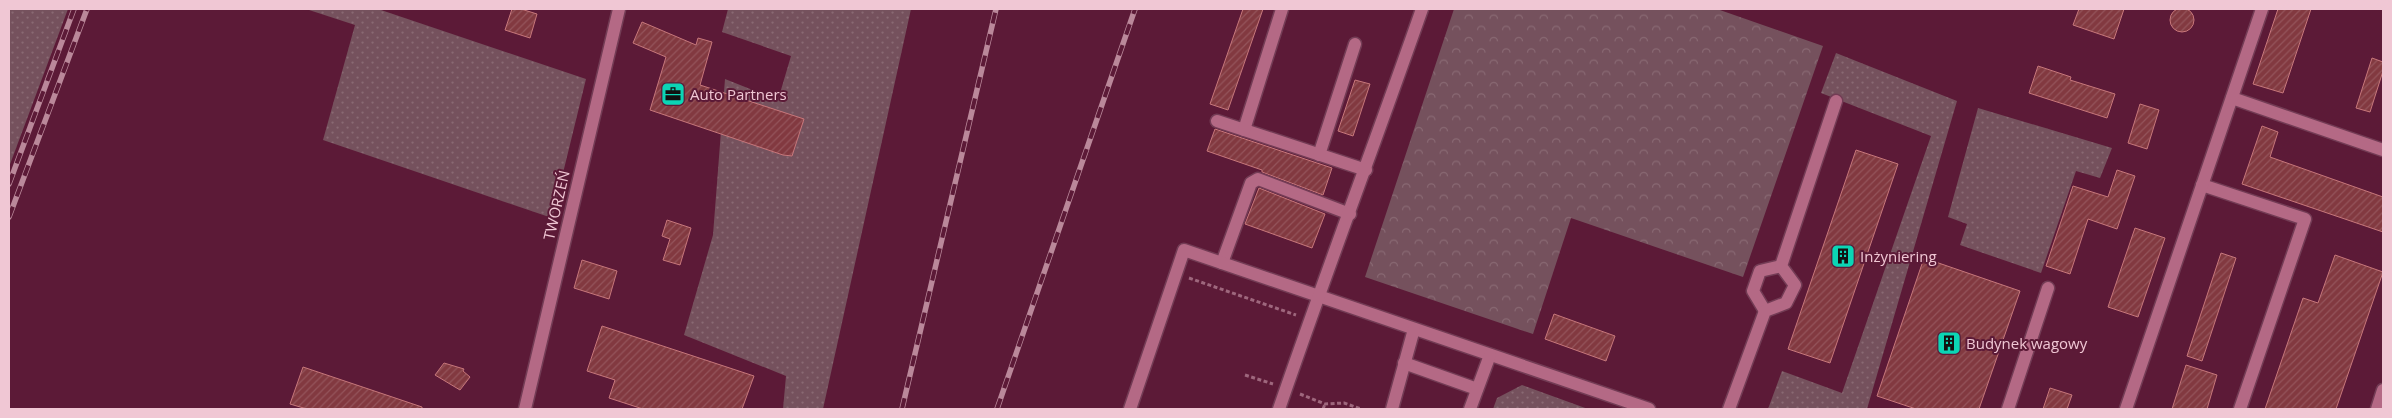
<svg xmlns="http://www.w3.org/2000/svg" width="2392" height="418" viewBox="0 0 2392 418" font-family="'Open Sans',sans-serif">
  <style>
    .grass { fill: url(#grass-dots) }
    .forest { fill: url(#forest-crowns) }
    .building { fill: url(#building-hatch); stroke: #c7777b }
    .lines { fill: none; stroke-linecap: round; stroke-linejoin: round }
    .minor-casing { stroke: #733c55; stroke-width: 15 }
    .path { stroke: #9e677d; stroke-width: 3; stroke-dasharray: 4 2.5; stroke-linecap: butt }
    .minor { stroke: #b46985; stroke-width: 12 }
    .rail-casing { stroke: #ba889a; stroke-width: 5.5 }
    .rail { stroke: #5c1a37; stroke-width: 4; stroke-dasharray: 11; stroke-linecap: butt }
    .labels { text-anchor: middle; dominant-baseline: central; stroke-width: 4; stroke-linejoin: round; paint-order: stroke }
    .poi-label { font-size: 15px; fill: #f0c7d4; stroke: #5c1a37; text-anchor: start }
    .street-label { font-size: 15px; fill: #f0c7d4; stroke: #5c1a37 }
  </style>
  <defs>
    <pattern id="grass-dots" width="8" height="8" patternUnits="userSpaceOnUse" patternTransform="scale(1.25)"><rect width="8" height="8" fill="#75515d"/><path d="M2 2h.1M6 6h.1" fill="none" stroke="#896973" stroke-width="1.8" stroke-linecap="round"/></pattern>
    <pattern id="forest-crowns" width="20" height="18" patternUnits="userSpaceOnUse" patternTransform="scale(1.25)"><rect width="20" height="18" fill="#75515d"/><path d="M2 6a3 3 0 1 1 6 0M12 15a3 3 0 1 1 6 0" fill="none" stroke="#896973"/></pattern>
    <pattern id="building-hatch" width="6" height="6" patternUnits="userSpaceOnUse" patternTransform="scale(1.25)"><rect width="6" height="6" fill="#823940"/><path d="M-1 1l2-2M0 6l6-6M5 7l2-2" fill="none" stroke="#94545b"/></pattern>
  </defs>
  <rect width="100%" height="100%" fill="#5c1a37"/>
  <g class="grass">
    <path d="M9 9H68L9 167Z"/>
    <path d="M306 9H378L586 79 552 218 323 140 355 25Z"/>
    <path d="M728 9H911L823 409H783L786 376 684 335 713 235 725 79 778 100 791 56 722 32Z"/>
    <path d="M1836 53 1957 101 1867 409H1768L1782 371 1842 393 1931 136 1821 93Z"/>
    <path d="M1978 108 2112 148 2100 178 2076 171 2041 273 1960 245 1967 224 1948 217Z"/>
    <path d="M1522 385 1588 409H1493L1497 398Z"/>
  </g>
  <path class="forest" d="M1454 9H1717L1823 46 1743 277 1571 218 1533 334 1365 277Z"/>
  <g class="building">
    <circle cx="2182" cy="20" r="12"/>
    <path d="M512 9H521L537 14 530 38 505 30Z"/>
    <path d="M1243 9H1263L1228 110 1210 104Z"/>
    <path d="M2079 9H2124L2114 39 2073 25Z"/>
    <path d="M2278 9H2311L2283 93 2253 84Z"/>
    <path d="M642 22 696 45 698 38 712 42 700 85 804 119 792 156 783 155 650 110 666 57 633 43Z"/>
    <path d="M2372 58 2383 62V71L2370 112 2356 108Z"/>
    <path d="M2038 66 2071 77 2070 80 2115 94 2107 118 2029 93Z"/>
    <path d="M1355 80 1370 84 1353 136 1338 131Z"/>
    <path d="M2140 104 2159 110 2147 149 2128 143Z"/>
    <path d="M2262 126 2278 132 2270 157 2383 197V232L2242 184Z"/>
    <path d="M1215 129 1332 168 1323 195 1262 172V170L1207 151Z"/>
    <path d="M1856 150 1898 164 1830 363 1788 349Z"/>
    <path d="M2117 170 2135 176 2117 229 2088 219 2070 274 2046 266 2073 186 2108 197Z"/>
    <path d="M1259 188 1325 214 1312 248 1245 224Z"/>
    <path d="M667 220 691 228 680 265 663 260 670 239 662 236Z"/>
    <path d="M2135 228 2165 238 2138 317 2108 307Z"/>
    <path d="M2221 253 2236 258 2202 361 2187 356Z"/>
    <path d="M2335 255 2383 272 2336 409H2265L2303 298 2318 303Z"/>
    <path d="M1924 258 2020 291 1979 409H1916L1877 396Z"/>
    <path d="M582 260 617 271 609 299 574 288Z"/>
    <path d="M1554 314 1615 336 1606 361 1545 339Z"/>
    <path d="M602 326 754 376 742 409H643L609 398 615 380 587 371Z"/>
    <path d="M444 363 464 369 463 371 470 377 460 390 435 375Z"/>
    <path d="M2186 365 2217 375 2207 409H2172Z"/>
    <path d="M303 367 422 407V409H307L290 404Z"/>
    <path d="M2050 388 2072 395 2067 409H2043Z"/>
  </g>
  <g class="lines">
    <g class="minor-casing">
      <g id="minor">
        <path d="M2232 98 2383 150"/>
        <path d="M1217 121 1366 170"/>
        <path d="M1244 130 1282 9"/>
        <path d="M1319 155 1355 44"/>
        <path d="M2202 185 2305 219 2240 409"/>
        <path d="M1222 263 1251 183 1258 179 1350 214"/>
        <path d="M1765 311 1753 291 1760 271 1781 266"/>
        <path d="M1404 363 1477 389"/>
        <path d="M525 409 619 9"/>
        <path d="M1130 409 1184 250 1649 409"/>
        <path d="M1279 409C1325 275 1375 143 1422 9"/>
        <path d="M1392 409 1414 329"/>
        <path d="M1470 409 1490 355"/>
        <path d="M1729 409 1765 311 1786 303 1795 285 1781 266 1836 101"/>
        <path d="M2008 409 2048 288"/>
        <path d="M2126 409 2262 9"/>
        <path d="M2377 409 2383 390"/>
      </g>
    </g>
    <g class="path">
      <path d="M1189 278 1296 315"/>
      <path d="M1245 375 1273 384"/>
      <path d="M1300 394 1325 404 1344 403 1361 409"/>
      <path d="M1323 409 1325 404"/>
    </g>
    <use href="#minor" class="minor"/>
    <g class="rail-casing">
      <g id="rail">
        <path d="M9 184 74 9"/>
        <path d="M9 217 87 9"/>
        <path d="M902 409 996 9"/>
        <path d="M997 409 1135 9"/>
      </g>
    </g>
    <use href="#rail" class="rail"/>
  </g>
  <defs>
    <g id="office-square" transform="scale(1.25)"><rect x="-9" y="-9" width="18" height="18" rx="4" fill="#0bd5b5" stroke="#5c1a37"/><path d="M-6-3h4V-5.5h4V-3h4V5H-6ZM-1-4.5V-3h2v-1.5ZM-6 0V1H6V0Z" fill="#111"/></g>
    <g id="building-square" transform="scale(1.25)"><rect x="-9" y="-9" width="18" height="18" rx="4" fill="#0bd5b5" stroke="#5c1a37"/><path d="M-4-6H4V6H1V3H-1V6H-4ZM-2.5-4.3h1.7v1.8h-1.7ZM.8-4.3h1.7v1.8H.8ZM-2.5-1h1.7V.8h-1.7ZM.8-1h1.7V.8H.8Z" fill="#111"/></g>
  </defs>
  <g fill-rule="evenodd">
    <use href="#office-square" x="673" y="94"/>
    <use href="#building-square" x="1843" y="256"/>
    <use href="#building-square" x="1949" y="343"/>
  </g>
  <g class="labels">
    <g class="poi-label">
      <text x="690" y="94">Auto Partners</text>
      <text x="1860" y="256">Inżyniering</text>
      <text x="1966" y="343">Budynek wagowy</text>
    </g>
    <g class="street-label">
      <text transform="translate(556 205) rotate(-77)">TWORZEŃ</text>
    </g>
  </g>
  <rect width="2392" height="418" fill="none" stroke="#f0c7d4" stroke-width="20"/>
</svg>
